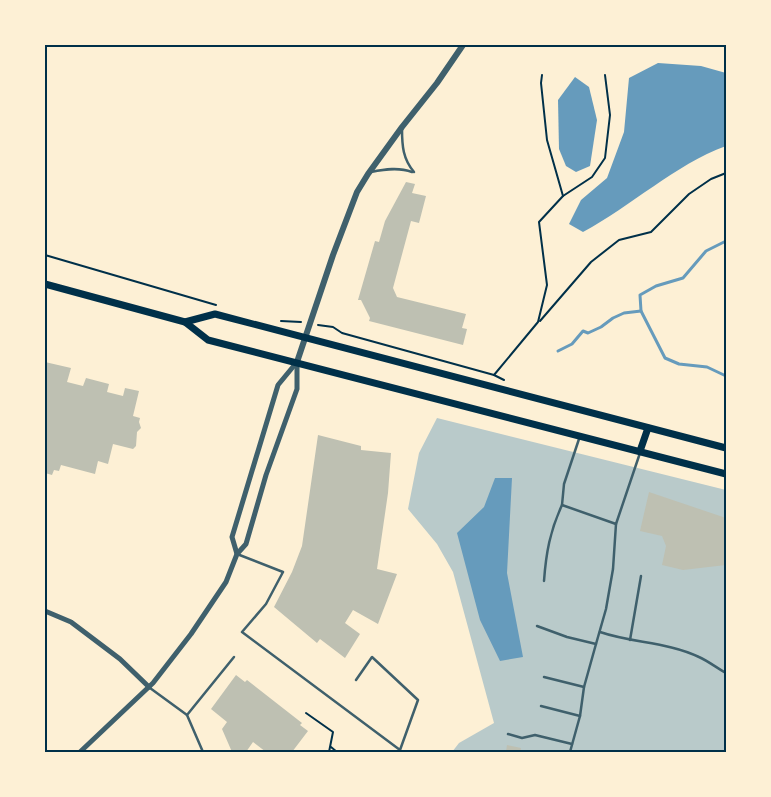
<svg xmlns="http://www.w3.org/2000/svg" width="771" height="797" viewBox="0 0 771 797" font-family="'Noto Sans',sans-serif">
  <style>
    .green { fill: #b9caca }
    .water { fill: #669bbc }
    .lines { fill: none; stroke-linecap: round; stroke-linejoin: round }
    .stream { stroke: #669bbc; stroke-width: 3 }
    .building { fill: #bec0b2 }
    .path { stroke: #003049; stroke-width: 2 }
    .service { stroke: #3f606c; stroke-width: 2.5 }
    .minor { stroke: #3f606c; stroke-width: 5 }
    .tertiary { stroke: #3f606c; stroke-width: 6 }
    .secondary { stroke: #003049; stroke-width: 7 }
    .neatline { fill: none; stroke: #003049; stroke-width: 2 }
  </style>
  <rect width="100%" height="100%" fill="#fdf0d5"/>
  <path class="green" d="M437 418 726 490V752H452L459 743 494 723 453 572 437 544 408 509 419 453Z"/>
  <g class="water">
    <path d="M658 63 701 66 726 73V146C674 165 632 206 583 232L569 224 581 200 607 178 624 132 629 78Z"/>
    <path d="M575 77 589 87 597 120 590 166 576 172 566 166 559 149 558 100Z"/>
    <path d="M495 478H512L507 573 523 657 500 661 480 620 457 533 484 507Z"/>
  </g>
  <g class="lines">
    <g class="stream">
      <path d="M726 241 706 251 683 278 656 286 640 295 641 311 665 358 679 364 707 367 726 376"/>
      <path d="M558 351 572 344 583 331 588 333 601 327 613 318 624 313 641 311"/>
    </g>
  </g>
  <g class="building">
    <path d="M406 182 415 184 412 193 426 196 419 223 411 221 393 288 397 297 466 314 462 328 467 329 463 345 369 321 370 318 361 300H358L375 241 379 242 385 221Z"/>
    <path d="M45 362 71 368 67 382 83 386 86 378 109 384 107 392 123 396 125 388 139 391 133 416 140 418 139 422 141 428 137 432 136 446 133 449 113 444 108 464 98 461 95 474 61 465 59 471 54 470 52 475 45 473Z"/>
    <path d="M318 435 361 446V450L391 453 388 493 377 569 397 574 378 624 353 610 345 623 360 634 345 658 320 639 317 643 274 607 292 572 302 546Z"/>
    <path d="M649 492 726 518V565L683 570 662 565 666 546 662 536 640 531Z"/>
    <path d="M236 675 245 682 247 680 302 723 300 725 308 731 292 752H266L253 742 246 752H232L222 729 227 722 211 709Z"/>
    <path d="M507 745 521 748 520 752H506Z"/>
  </g>
  <g class="lines">
    <g class="path">
      <path d="M542 75 541 83 547 140 563 196"/>
      <path d="M45 255 216 305"/>
      <path d="M281 321 301 322"/>
      <path d="M540 321 591 262 619 240 651 232 689 194 711 179 726 173"/>
      <path d="M318 325 333 327 342 333 494 375 504 380"/>
      <path d="M494 375 538 322 547 285 539 222 563 196 592 177 605 158 610 115 605 75"/>
      <path d="M306 713 333 732 329 752"/>
      <path d="M331 747 337 752"/>
    </g>
    <g class="service">
      <path d="M402 129C402 146 403 159 414 172"/>
      <path d="M371 172C385 169 399 167 412 172"/>
      <path d="M562 505 564 484 580 436"/>
      <path d="M237 554 283 572 266 604 242 632 400 750 418 700 372 657 356 680"/>
      <path d="M544 581C546 553 550 531 562 505L616 524 640 453"/>
      <path d="M537 626 567 637 596 644 584 687 580 716 570 752"/>
      <path d="M600 632C632 643 668 642 699 657 708 661 717 668 726 673"/>
      <path d="M630 640 641 576"/>
      <path d="M596 644 606 609 613 569 616 524"/>
      <path d="M544 677 584 687"/>
      <path d="M150 688 187 715 203 752"/>
      <path d="M541 706 580 716"/>
      <path d="M187 715 234 657"/>
      <path d="M508 734 522 738 535 735 572 744"/>
    </g>
    <g class="minor">
      <path d="M237 554 232 537 278 385 297 362"/>
      <path d="M45 611 71 622 120 659 149 687"/>
      <path d="M80 752 153 683 191 634 226 582 237 554 246 544 266 475 297 389V362"/>
    </g>
    <path class="tertiary" d="M297 362 333 255 357 192 368 174 402 127 437 83 463 45"/>
    <g class="secondary">
      <path d="M45 284 185 322 208 340 726 474"/>
      <path d="M185 322 215 314 726 448"/>
      <path d="M640 451 648 428"/>
    </g>
  </g>
  <rect width="771" height="797" fill="none" stroke="#fdf0d5" stroke-width="92"/>
  <rect x="46" y="46" width="679" height="705" class="neatline"/>
</svg>
